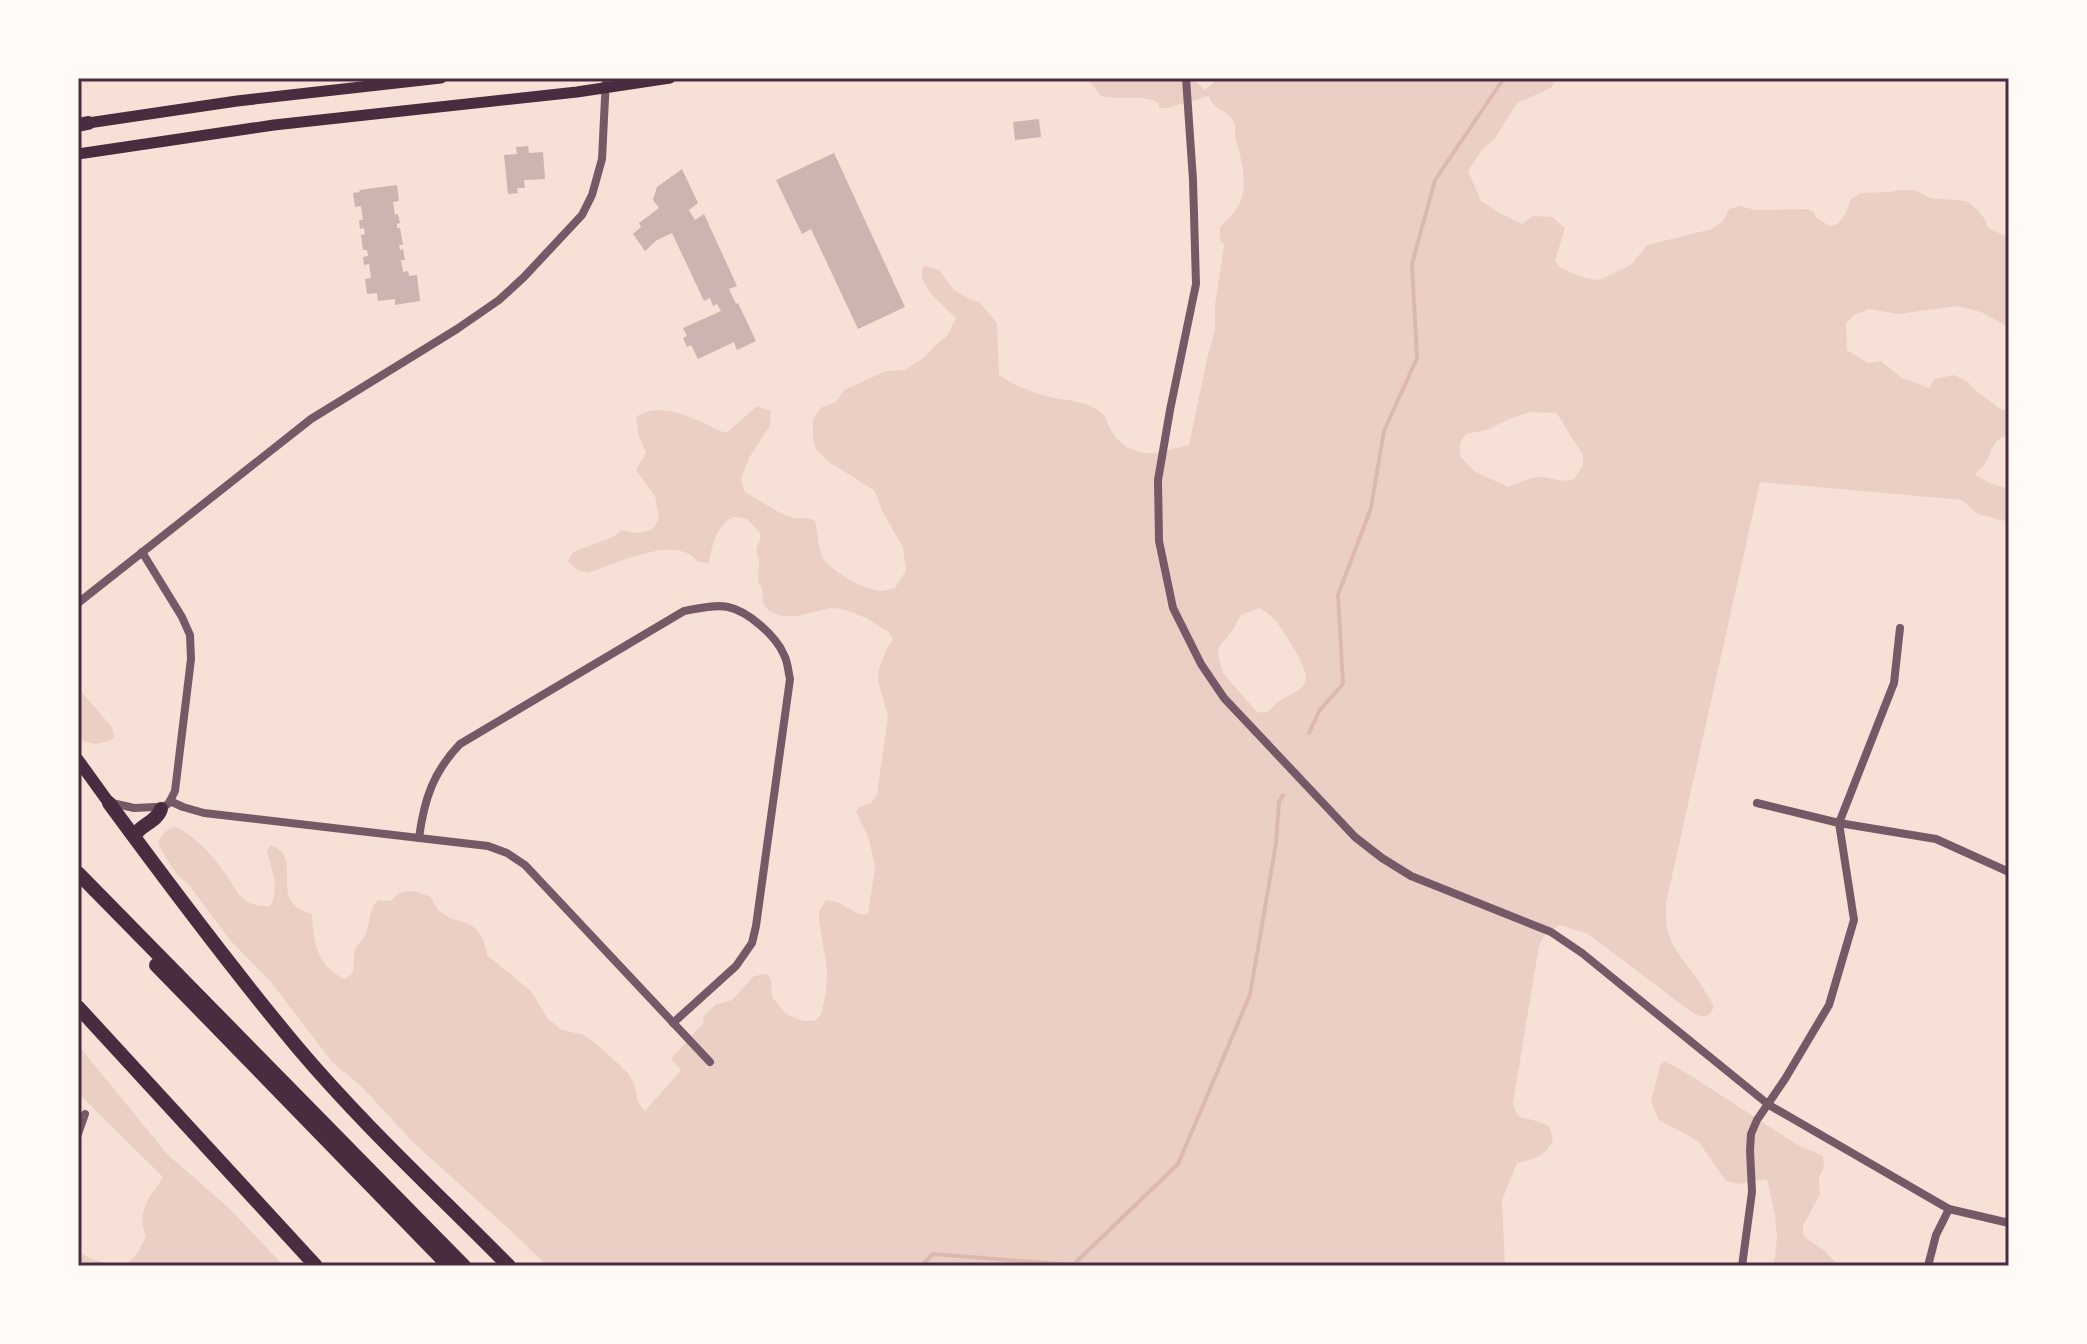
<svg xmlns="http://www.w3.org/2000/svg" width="2087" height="1344" viewBox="0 0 2087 1344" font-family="'Noto Sans',sans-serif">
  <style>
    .green { fill: #ebcfc5; fill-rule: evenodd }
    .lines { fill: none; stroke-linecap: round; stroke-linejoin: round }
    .stream { stroke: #dcb8b0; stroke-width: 4 }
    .building { fill: #ccb4b1 }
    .minor { stroke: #755966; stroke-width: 8 }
    .secondary { stroke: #4a2c40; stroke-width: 11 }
    .trunk { stroke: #4a2c40; stroke-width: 12 }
    .motorway { stroke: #4a2c40; stroke-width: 14 }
    .neatline { fill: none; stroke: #4a2c40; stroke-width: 3 }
  </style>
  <rect width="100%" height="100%" fill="#f7e1d7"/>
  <g class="green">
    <path d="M1083 78H1191L1205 90 1218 78H1556L1551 88 1517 103 1494 139 1481 151 1468 171 1481 201 1501 214 1522 224 1533 216 1552 217 1565 228 1555 261 1559 267 1584 278 1599 280 1631 265 1647 245 1712 229 1723 221 1729 209 1740 206 1755 210 1807 209 1814 212 1816 218 1830 226 1838 224 1846 213 1851 199 1861 193 1888 192 1903 190H1915L1931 198 1966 201 1978 210 1986 221 1988 228 2009 238V327L1981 312 1958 306 1898 314 1869 309 1854 315 1846 324 1847 350 1868 363 1881 361 1902 378 1929 388 1935 379 1954 375 1968 382 1975 390 1999 408 2009 412V435C1990 439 1993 453 1984 465 1981 468 1977 471 1975 475L1990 483 2009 489V522L1978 514 1962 500 1760 482 1666 903C1666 914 1665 925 1669 935 1678 959 1703 982 1714 1007L1710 1014 1704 1017 1694 1014 1588 934 1560 925 1545 934 1539 946 1513 1103C1517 1121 1523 1117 1536 1121 1541 1122 1544 1124 1549 1126L1553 1139C1547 1156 1533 1160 1517 1163L1502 1200 1505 1266H547L510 1230 414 1143 361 1086 332 1062 270 981 231 941 189 885 175 872 164 855 159 845V839L165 832 174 827C193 833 215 858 226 874 232 882 237 895 245 900 253 906 261 906 270 906 280 888 272 871 267 852L270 845C307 857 264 900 312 914 314 942 316 965 344 979L352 974C355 966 353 962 354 954 355 945 364 939 367 931 371 918 368 910 378 900L391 901C403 886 415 891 431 897 446 935 481 906 487 955L532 992 547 1018 562 1030 584 1035 599 1046 629 1074 635 1087 638 1102 645 1111 681 1070 671 1059 704 1022 703 1017 715 1005 732 1000 754 976 768 974 771 980 772 997 786 1014 803 1021H814L821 1015 826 992 827 971 819 920V911L826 900C841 900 850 912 864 915L868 913 875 868 869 839 856 812 858 808 872 802 877 794 888 716 878 681 879 669 887 648 893 639 890 633 866 618 843 609 830 608 798 616H781L768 610 763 603 762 589 758 581 759 563 756 548 760 541V533L747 519C744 518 736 517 734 517 717 522 711 549 709 564L697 561C675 533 615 565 587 573L576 569 568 561 573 552 613 537 622 530 635 533 652 530 659 519 655 496 636 470 646 452 639 437 636 417C664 398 699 423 726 433L757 406 771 411 770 426 749 458 741 479 745 492C761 501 778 514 795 518 803 519 807 517 815 521 818 532 818 548 823 558 832 572 866 591 883 591 887 590 891 589 895 588L906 570 903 548 882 511 875 491 829 462 816 449 813 438V419L820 408 836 402 844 390 886 371 905 370 926 356 934 346 946 337 956 318C944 306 913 283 924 266L939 270 954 290 966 297 980 303 997 323 999 375C1014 386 1032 392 1050 397 1067 401 1083 400 1098 410 1107 415 1106 422 1111 430 1118 443 1131 452 1146 453 1159 454 1176 448 1189 445L1207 359 1215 330V305L1224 245 1220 240V227C1226 221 1233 215 1237 208 1251 185 1240 158 1235 135 1235 131 1236 126 1234 123 1230 110 1213 111 1209 96L1167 108H1159V103C1141 94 1120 100 1101 96L1091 83ZM1530 412 1556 413C1563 421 1566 429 1571 437 1584 456 1589 458 1574 479 1556 483 1557 478 1541 477 1530 477 1518 483 1508 487L1474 471 1460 456V443L1466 434 1487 430 1511 418ZM1260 608C1265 612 1271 615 1275 620 1282 628 1309 669 1306 680 1302 691 1291 694 1282 699 1272 705 1271 715 1257 712L1223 673 1218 655 1219 647 1232 631 1241 615Z"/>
    <path d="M78 688 112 727 114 738C100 745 92 746 78 738Z"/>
    <path d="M78 1045 168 1155 229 1208 284 1266H78V1251C89 1259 117 1270 130 1261 137 1256 142 1244 146 1237 136 1209 149 1200 163 1177L78 1093Z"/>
    <path d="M1665 1061 1693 1077 1796 1144 1823 1156 1824 1168 1819 1177 1820 1194 1803 1226V1234L1807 1239 1825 1251 1839 1266H1774L1777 1237 1775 1215 1767 1179 1738 1184 1726 1181 1698 1141 1659 1120 1651 1102 1660 1065Z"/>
  </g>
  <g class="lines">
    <g class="stream">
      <path d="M1309 733 1319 711 1343 684 1338 595 1371 508 1384 431 1417 358 1412 264 1435 180 1504 78"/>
      <path d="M921 1266 933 1254 1073 1265 1178 1164 1250 995 1276 843 1279 802 1283 795"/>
    </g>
  </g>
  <g class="building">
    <path d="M1039 119 1041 137 1015 140 1013 122Z"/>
    <path d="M528 146 529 153 543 152 545 179 524 180 525 188H517L518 193 508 194 504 155 517 154 516 147Z"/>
    <path d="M834 153 905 307 858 329 811 229 802 234 776 180Z"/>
    <path d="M682 169 698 203 689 210 695 220 704 214 737 286 729 289 736 304 738 303 756 341 737 350 734 342 698 359 691 345 687 347 683 338 687 336 683 328 721 311 717 304 713 306 710 298 704 301 672 233 657 240 645 251 633 234 641 227 639 223 659 208 653 200 657 187Z"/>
    <path d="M397 185 399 201 393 202 395 215 398 214 400 223 397 224V228H400L403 245H399L400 250 403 249 405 260H401L403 272 408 271 409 276 417 275 420 301 395 305V299L378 301 377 293 367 294 365 279 371 278 369 264 364 265 363 257 368 256 367 250H363L361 235 365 234 364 228 360 229 359 220H363L361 206 355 207 353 193 360 192 359 190Z"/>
  </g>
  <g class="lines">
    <g class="minor">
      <path d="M1186 78 1193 180 1196 284 1170 410 1158 480 1159 541 1173 608 1201 664 1224 698 1355 837 1382 858 1411 876 1551 932 1582 953 1769 1105 1949 1209 2009 1223"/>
      <path d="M78 603 311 419 457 329 499 300 524 277 582 215 592 195 602 159 606 78"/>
      <path d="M170 801 183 807 204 813 488 846 507 853 525 865 710 1062"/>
      <path d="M112 803 134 808 155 807 161 809 169 803 175 791 191 659 190 635 182 617 142 552"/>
      <path d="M1757 803 1839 823 1936 839 2009 872"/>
      <path d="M419 838C424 800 433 772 460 744L684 611C697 609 714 604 728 607 748 611 776 636 784 655 788 662 788 671 790 679L756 926 752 943 736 966 673 1023"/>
      <path d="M78 1134 85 1114"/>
      <path d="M1742 1266 1752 1192 1750 1150 1751 1134 1757 1120 1785 1079 1829 1005 1854 920 1839 823 1894 683 1900 628"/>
      <path d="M1928 1266 1936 1235 1949 1209"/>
    </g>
    <g class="secondary">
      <path d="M88 123 237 101 441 78"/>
      <path d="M78 154 274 125 577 92 670 78"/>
    </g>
    <path class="trunk" d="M78 760 109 803"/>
    <g class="motorway">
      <path d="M78 125 88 123"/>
      <path d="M109 803C170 886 232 969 298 1048 363 1125 438 1194 509 1266"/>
      <path d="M134 836C141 824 157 822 161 809"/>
      <path d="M78 873 464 1266"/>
      <path d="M156 965 449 1266"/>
      <path d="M78 1007 316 1266"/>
    </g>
  </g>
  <rect width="2087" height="1344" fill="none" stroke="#fffaf5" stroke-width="160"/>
  <rect x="80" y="80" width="1927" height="1184" class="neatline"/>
</svg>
